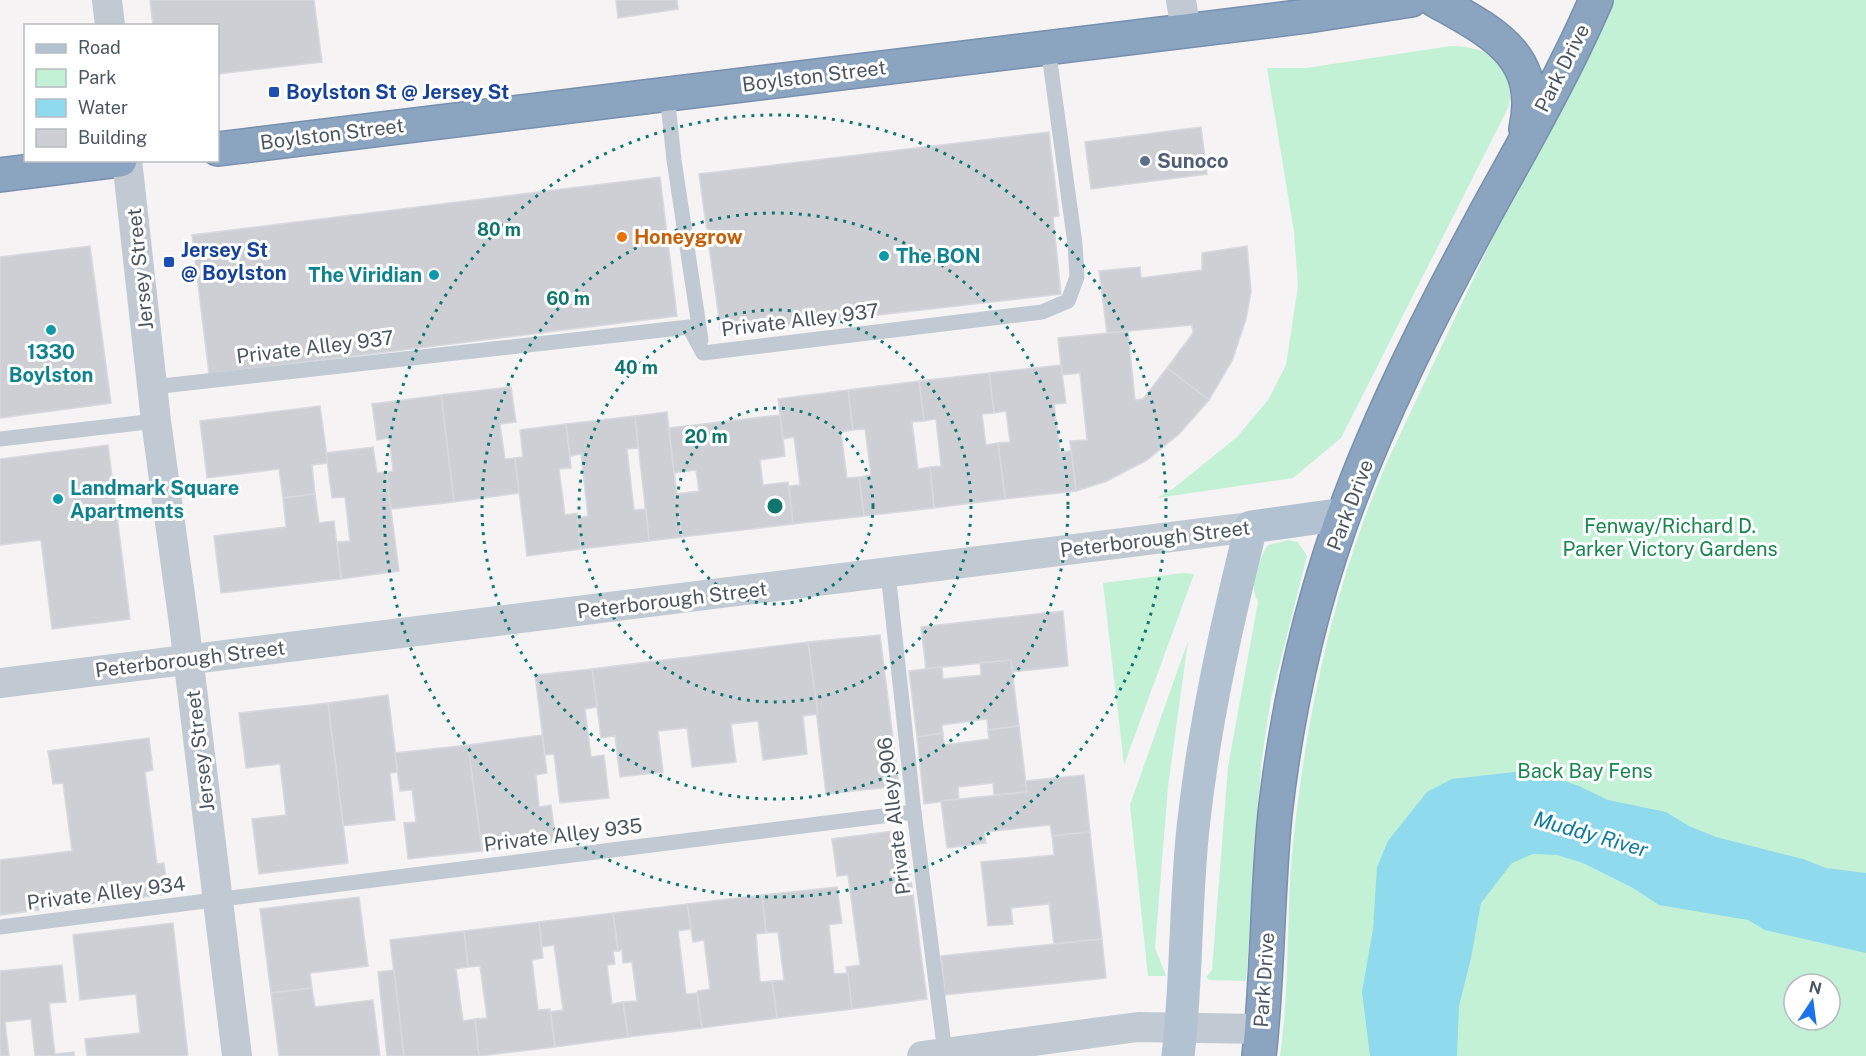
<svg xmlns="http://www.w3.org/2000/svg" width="1866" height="1056" viewBox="0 0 1866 1056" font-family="'Public Sans',sans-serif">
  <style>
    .green { fill: #c3f1d5; fill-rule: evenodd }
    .water { fill: #90daee }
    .building { fill: #cdcfd5; stroke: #d7d9de; stroke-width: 1.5 }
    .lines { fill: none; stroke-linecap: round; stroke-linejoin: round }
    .highway-casing { stroke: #7690ad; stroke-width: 36 }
    .lane { stroke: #c1cad2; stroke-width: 15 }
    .street { stroke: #c1cad2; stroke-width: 30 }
    .primary { stroke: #b3c2d1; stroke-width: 33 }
    .highway { stroke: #8ba5c1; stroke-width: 33 }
    .ring { fill: none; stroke: #0f766e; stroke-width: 3; stroke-dasharray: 3 6 }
    .transit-dot { fill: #1a4fb4; stroke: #fff; stroke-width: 2 }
    .service-dot { fill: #5c6f8a; stroke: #fff; stroke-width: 2 }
    .food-dot { fill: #e8710a; stroke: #fff; stroke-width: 2 }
    .culture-dot { fill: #0f9aa8; stroke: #fff; stroke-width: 2 }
    .labels { text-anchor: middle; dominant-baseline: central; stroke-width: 6; stroke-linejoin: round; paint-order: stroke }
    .street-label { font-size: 20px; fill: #4a5661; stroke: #fff }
    .transit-label { font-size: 20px; font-weight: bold; fill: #164399; stroke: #fff; text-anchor: start }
    .service-label { font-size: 20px; font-weight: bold; fill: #4e5e75; stroke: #fff; text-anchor: start }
    .food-label { font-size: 20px; font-weight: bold; fill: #c56008; stroke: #fff; text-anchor: start }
    .culture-label { font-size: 20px; font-weight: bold; fill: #0d838f; stroke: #fff; text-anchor: start }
    .park-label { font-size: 20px; fill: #17864f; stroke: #fff }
    .water-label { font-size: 21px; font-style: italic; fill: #0c7c9b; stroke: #fff }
    .centre { fill: #0f766e; stroke: #fff; stroke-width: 3 }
    .ring-label { font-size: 18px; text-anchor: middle; font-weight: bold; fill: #0f766e; stroke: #fff; stroke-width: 6; stroke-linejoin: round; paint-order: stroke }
  </style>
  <rect width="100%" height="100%" fill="#f5f3f3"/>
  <g class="green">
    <path d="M1605 0H1866V1056H1280C1290 986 1286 914 1293 843 1307 711 1334 584 1387 462ZM1794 984H1830V1020H1794Z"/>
    <path d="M1451 46C1492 47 1519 64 1508 108L1341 438 1293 478 1157 498 1174 488 1237 437 1268 400 1286 365 1298 286 1294 232 1267 68H1306Z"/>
    <path d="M1289 540 1298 542 1307 556 1271 698 1261 765 1246 981 1209 980 1206 977 1212 970 1228 767 1258 602C1248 586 1259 559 1268 545Z"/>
    <path d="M1183 573 1194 574 1124 765 1103 583Z"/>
    <path d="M1188 641 1168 787 1155 948 1166 976H1148L1130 805Z"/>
  </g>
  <path class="water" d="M1514 772 1544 774 1579 786 1608 800 1666 812 1689 826 1716 837 1803 859 1826 868 1866 873V953L1765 930 1748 920 1659 905 1633 888 1583 863 1557 855 1533 854 1512 863 1481 903 1471 958 1459 1006 1457 1056H1370L1362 992 1373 929 1377 867 1388 841 1427 792 1452 779Z"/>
  <g class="building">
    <path d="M150 0H314L322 62 218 74V26H153Z"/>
    <path d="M616 0H677L678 9 618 18Z"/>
    <path d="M1201 127 1207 174 1091 189 1085 142Z"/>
    <path d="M1049 132 1059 216 1053 217 1061 294 721 333 699 174Z"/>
    <path d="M660 177 677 316 209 374 192 235Z"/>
    <path d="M90 246 111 403 0 418V257Z"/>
    <path d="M1247 246 1251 292 1246 319 1232 361 1209 400 1167 368 1193 333 1192 325 1107 333 1099 271 1140 267 1141 278 1202 270V253Z"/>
    <path d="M1128 331 1135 400 1143 399 1167 368 1209 400 1179 434 1147 460 1107 481 1076 491 1070 441 1087 440 1080 373 1062 375 1058 338Z"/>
    <path d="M1061 365 1066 403 1054 404 1060 452 1071 451 1076 491 1005 499 998 443 1010 442 1006 411 994 413 989 373Z"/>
    <path d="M989 373 994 413 982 414 986 445 998 443 1005 499 934 508 930 467 941 466 936 419 924 421 919 381Z"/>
    <path d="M919 381 924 421 912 422 918 469 930 467 934 508 864 516 859 477 871 475 865 429 853 430 848 390Z"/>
    <path d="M511 387 516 422 500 424 505 459 515 458 519 493 454 502 441 395Z"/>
    <path d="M848 390 853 430 841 432 847 478 859 477 864 516 793 524 789 486 800 485 794 437 783 439 778 399Z"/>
    <path d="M441 395 454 502 391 509 386 472 393 471 389 438 377 440 372 404Z"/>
    <path d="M320 406 328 463 312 465 315 494 283 498 279 469 207 478 200 421Z"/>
    <path d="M667 412 682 537 649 541 635 416Z"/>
    <path d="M780 415 785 456 760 460 763 485 788 482 793 524 682 537 676 494 699 491 696 470 674 473 669 428Z"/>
    <path d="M635 416 638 448 627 449 634 510 646 509 649 541 581 549 577 518 588 516 581 454 570 456 566 424Z"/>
    <path d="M566 424 571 468 559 469 565 515 577 513 581 549 527 556 515 458 523 457 520 430Z"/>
    <path d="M108 445 130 619 52 629 41 540 0 545V459Z"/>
    <path d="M373 447 377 473 386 472 399 571 341 579 337 542 350 541 345 497 332 498 326 453Z"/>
    <path d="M315 494 319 523 334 521 341 579 221 593 214 536 286 527 283 498Z"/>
    <path d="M1063 611 1068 666 1012 672 1011 660 926 669 921 627Z"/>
    <path d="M880 635 899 786 826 794 808 642Z"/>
    <path d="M808 642 818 714 803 716 807 754 763 760 758 721 731 724 736 762 692 767 687 728 658 731 663 772 620 777 615 736 601 738 592 669Z"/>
    <path d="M1011 660 1019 726 988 730 987 719 942 725 943 733 917 737 909 671 942 667 943 679 981 675 980 663Z"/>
    <path d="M592 669 597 707 585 709 591 757 604 755 609 798 560 803 554 754 545 755 535 675Z"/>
    <path d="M388 695 398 772 390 773 395 820 343 826 328 703Z"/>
    <path d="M328 703 348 863 259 874 252 819 286 815 280 764 246 768 239 713Z"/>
    <path d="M1019 726 1027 792 994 795 993 783 958 787 959 799 924 804 917 737 943 733 944 745 989 739 988 730Z"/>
    <path d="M542 735 547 773 536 775 539 807 551 805 556 842 482 851 468 745Z"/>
    <path d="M149 738 153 770 145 772 157 864 164 863 168 894 0 915V860L72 851 63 783 53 784 48 751Z"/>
    <path d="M468 745 482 851 408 859 404 823 416 822 412 790 400 791 395 753Z"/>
    <path d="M1084 775 1090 832 1052 836 1050 825 984 832 986 843 947 848 941 801 1027 792 1025 781Z"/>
    <path d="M893 831 906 842 927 999 852 1009 846 967 860 965 848 875 837 876 832 839Z"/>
    <path d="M1090 832 1102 939 1054 944 1049 904 1011 908 1013 924 988 926 981 862 1054 855 1052 836Z"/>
    <path d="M837 887 842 923 829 925 834 974 848 973 852 1009 777 1018 772 981 784 980 778 932 766 933 762 895Z"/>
    <path d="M762 895 766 933 756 934 760 982 772 981 777 1018 702 1028 697 993 698 991 710 989 704 940 693 942 687 904Z"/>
    <path d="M359 897 368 966 310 973 312 988 271 993 260 909Z"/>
    <path d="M687 904 691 929 678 931 686 994 697 993 702 1028 628 1037 623 1002 637 1001 632 962 623 963 622 950 618 951 613 913Z"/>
    <path d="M613 913 618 951H613L615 964 607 965 612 1004 623 1002 628 1037 555 1047 550 1012 563 1010 554 945 542 947 539 922Z"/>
    <path d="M539 922 543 958 532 960 538 1010 550 1009 555 1047 479 1056 475 1019 487 1018 480 966 468 967 464 931Z"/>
    <path d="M173 923 188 1056H87L85 1039 140 1033 136 994 80 1000 73 935Z"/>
    <path d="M464 931 468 967 456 969 463 1021 475 1019 479 1056H404L390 940Z"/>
    <path d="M1102 939 1106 978 945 995 941 956Z"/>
    <path d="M62 965 66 1002 49 1003 55 1054 74 1052V1056H35L31 1019 5 1022 9 1056H0V971Z"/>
    <path d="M394 970 404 1056H387L378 972Z"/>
    <path d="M312 988 315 1007 373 1000 380 1056H279L271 993Z"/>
  </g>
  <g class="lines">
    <g class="highway-casing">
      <g id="highway">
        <path d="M1435 0C1491 32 1542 54 1526 129"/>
        <path d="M218 149 1307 16 1411 0"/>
        <path d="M0 175 120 160"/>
        <path d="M1259 1056C1268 976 1267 894 1275 814 1286 717 1307 620 1339 528 1377 420 1430 316 1484 216 1523 145 1564 74 1596 0"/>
      </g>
    </g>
    <g class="lane">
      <path d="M667 94 674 160 701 340"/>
      <path d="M153 387 689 327 703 353 1042 312 1068 301 1077 277 1075 244 1048 47"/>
      <path d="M0 439 156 421"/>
      <path d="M888 573 914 812 945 1053"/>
      <path d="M0 927 914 812"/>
    </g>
    <g class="street">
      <path d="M107 0 110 26"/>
      <path d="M1181 0 1186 31"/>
      <path d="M127 160 156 421 184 624 237 1056"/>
      <path d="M0 683 1251 527"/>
      <path d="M922 1056 1138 1027 1261 1029"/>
    </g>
    <path class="primary" d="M1178 1056C1187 980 1185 904 1193 828 1204 725 1226 627 1251 527L1344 514"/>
    <use href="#highway" class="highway"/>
  </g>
  <g class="ring">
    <circle cx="775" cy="506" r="98"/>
    <circle cx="775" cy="506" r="196"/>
    <circle cx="775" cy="506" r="293"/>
    <circle cx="775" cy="506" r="391"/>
  </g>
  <g class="transit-dot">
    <rect x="268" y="86" width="12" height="12" rx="3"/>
    <rect x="163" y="256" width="12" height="12" rx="3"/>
  </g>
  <circle class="service-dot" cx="1145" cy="161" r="6"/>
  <circle class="food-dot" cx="622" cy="237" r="6"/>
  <g class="culture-dot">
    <circle cx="884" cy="256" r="6"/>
    <circle cx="434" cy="275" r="6"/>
    <circle cx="51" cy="330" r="6"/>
    <circle cx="58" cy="499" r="6"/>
  </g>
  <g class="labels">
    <g class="street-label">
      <text transform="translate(1562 68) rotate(-63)">Park Drive</text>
      <text transform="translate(814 76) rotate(-7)">Boylston Street</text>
      <text transform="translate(332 134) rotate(-7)">Boylston Street</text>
      <text transform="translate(140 269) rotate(-96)">Jersey Street</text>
      <text transform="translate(800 320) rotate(-7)">Private Alley 937</text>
      <text transform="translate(315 347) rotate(-7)">Private Alley 937</text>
      <text transform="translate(1350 505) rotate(-69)">Park Drive</text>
      <text transform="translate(1155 539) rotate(-7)">Peterborough Street</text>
      <text transform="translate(672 600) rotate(-7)">Peterborough Street</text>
      <text transform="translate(190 659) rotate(-7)">Peterborough Street</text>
      <text transform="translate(200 751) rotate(-97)">Jersey Street</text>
      <text transform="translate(894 816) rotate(-97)">Private Alley 906</text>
      <text transform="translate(563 835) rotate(-7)">Private Alley 935</text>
      <text transform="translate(106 893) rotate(-7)">Private Alley 934</text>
      <text transform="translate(1264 980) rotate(-86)">Park Drive</text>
    </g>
    <g class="transit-label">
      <text x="286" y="92">Boylston St @ Jersey St</text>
      <text x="181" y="250">Jersey St<tspan x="181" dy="23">@ Boylston</tspan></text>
    </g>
    <g class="service-label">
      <text x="1157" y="161">Sunoco</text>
    </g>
    <g class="food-label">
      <text x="634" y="237">Honeygrow</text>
    </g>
    <g class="culture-label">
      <text x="896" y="256">The BON</text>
      <text x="422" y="275" text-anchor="end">The Viridian</text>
      <text x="51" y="352" text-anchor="middle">1330<tspan x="51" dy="23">Boylston</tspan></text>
      <text x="70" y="488">Landmark Square<tspan x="70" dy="23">Apartments</tspan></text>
    </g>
    <g class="park-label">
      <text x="1670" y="526">Fenway/Richard D.<tspan x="1670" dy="23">Parker Victory Gardens</tspan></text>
      <text x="1585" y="771">Back Bay Fens</text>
    </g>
    <g class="water-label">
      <text transform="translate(1591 834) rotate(16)">Muddy River</text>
    </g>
  </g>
  <circle cx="775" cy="506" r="9" class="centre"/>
  <g class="ring-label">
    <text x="499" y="236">80 m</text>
    <text x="568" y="305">60 m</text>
    <text x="636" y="374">40 m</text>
    <text x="706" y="443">20 m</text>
  </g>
  <rect x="24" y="24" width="195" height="138" fill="#ffffff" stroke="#b7bbc0" stroke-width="1.5"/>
  <rect x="36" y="44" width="30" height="9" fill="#b3c2d1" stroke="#b7bbc0" stroke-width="1.5"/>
  <text x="78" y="54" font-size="18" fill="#4a5661">Road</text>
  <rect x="36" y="69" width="30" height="18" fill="#c3f1d5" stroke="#b7bbc0" stroke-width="1.5"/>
  <text x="78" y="84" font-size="18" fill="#4a5661">Park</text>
  <rect x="36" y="99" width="30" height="18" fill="#90daee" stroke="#b7bbc0" stroke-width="1.5"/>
  <text x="78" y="114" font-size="18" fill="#4a5661">Water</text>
  <rect x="36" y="129" width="30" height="18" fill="#cdcfd5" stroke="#b7bbc0" stroke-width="1.5"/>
  <text x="78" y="144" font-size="18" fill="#4a5661">Building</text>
  <g transform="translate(1812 1002) rotate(13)"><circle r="28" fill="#ffffff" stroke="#b7bbc0" stroke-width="1.5"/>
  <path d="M0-4.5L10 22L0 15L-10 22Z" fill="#1a73e8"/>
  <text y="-9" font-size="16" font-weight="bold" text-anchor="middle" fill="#4a5661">N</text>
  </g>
</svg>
